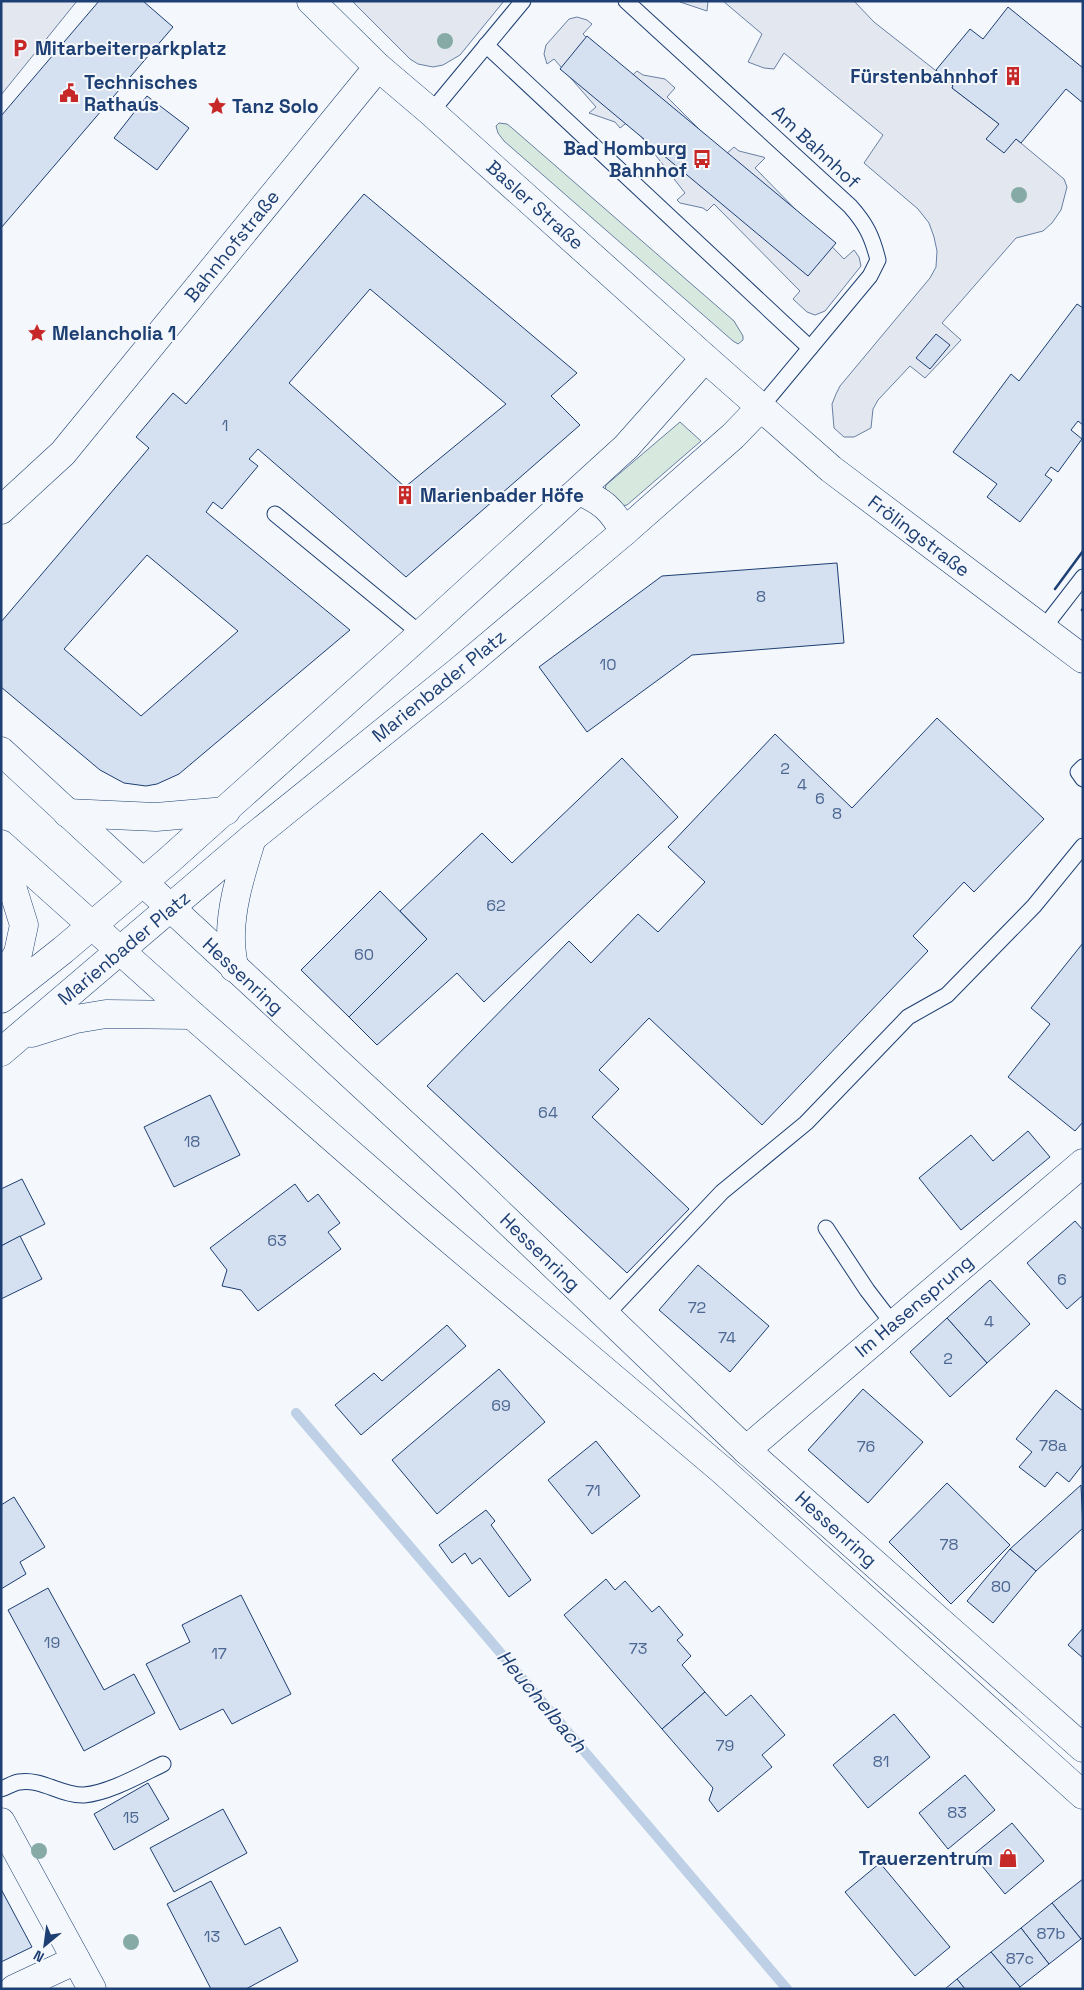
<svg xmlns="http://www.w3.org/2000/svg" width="1084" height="1990" viewBox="0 0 1084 1990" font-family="'Space Grotesk',sans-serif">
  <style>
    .green { fill: #d7e8df; stroke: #687fa3 }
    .parking { fill: #e3e8f0; stroke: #687fa3 }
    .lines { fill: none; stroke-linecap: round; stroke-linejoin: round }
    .stream { stroke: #bed0e5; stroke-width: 10 }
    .building { fill: #d5e0f0; stroke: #1d3f73; fill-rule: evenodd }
    .lane-casing { stroke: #1d3f73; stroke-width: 17 }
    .street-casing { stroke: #1d3f73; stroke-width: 29 }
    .secondary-casing { stroke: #1d3f73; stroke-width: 29 }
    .lane { stroke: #f4f7fb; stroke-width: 15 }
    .street { stroke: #f4f7fb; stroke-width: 28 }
    .secondary { stroke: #f4f7fb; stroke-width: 28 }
    .wall { stroke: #1d3f73; stroke-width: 2.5 }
    .tree { fill: #86aba6 }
    .labels { text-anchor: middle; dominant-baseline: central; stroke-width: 4; stroke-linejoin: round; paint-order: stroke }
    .number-label { font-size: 16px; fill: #4b6792 }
    .poi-label { font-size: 19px; font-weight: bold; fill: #1d3f73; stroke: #f4f7fb; text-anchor: start }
    .street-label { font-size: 19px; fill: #1d3f73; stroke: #f4f7fb }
    .water-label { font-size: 20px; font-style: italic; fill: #1d3f73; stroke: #f4f7fb }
  </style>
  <rect width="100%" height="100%" fill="#f4f7fb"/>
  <g class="green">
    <path d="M499 123 507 124 512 128 734 321 743 336V340L738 344 733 341 504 141 498 133 496 126Z"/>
    <path d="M680 422 701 441 627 505 621 506 605 490 606 485Z"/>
  </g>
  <g class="parking">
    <path d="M1 1H77L1 95Z"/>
    <path d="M352 1H504L460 55 443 65 433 67 418 64 410 59Z"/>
    <path d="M679 1H708L707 11 680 2Z"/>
    <path d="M723 1H854L874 22 949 81 953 86 952 88 999 124 987 139H1016L1064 179 1067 187 1061 210 1052 223 1043 231 1016 238 942 323 961 340 925 378 910 366 878 400 873 409 871 428 854 437H844L834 428 832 404 836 394 840 386 930 278 936 267 937 251 934 237 929 223 918 209 864 163 883 135 784 53 774 69 764 68 748 62 762 34Z"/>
    <path d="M577 17 587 20 592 24 583 34 627 80 637 71 643 75 665 79 675 88 667 97 725 155 734 147 739 151 763 157 765 158 755 168 800 214 844 259 854 250 859 257 861 266 825 311 815 315 807 312 793 299 800 291 714 204 707 211 703 208 680 203 677 200 685 193 629 121 620 128 615 122 589 113 596 107 554 59 547 64 544 54 546 45 569 19Z"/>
  </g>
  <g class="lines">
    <path class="stream" d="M296 1413 787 1989"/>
  </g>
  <g class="building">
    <path d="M99 1H143L173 27 1 228V116Z"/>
    <path d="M1008 7 1083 68V103L1066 89 1021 143 1016 139 1004 153 986 139 999 124 952 88 953 86 936 70 970 29 983 39Z"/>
    <path d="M587 36 836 243 808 276 560 69Z"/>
    <path d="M147 96 189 128 157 170 114 138Z"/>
    <path d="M364 194 577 373 551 396 580 425 406 577 258 449 249 459 258 466 222 509 213 502 206 512 350 630 179 774 157 784 146 786 124 783 100 770 1 687V622L149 448 136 437 173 393 186 404ZM370 289 506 404 405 487 289 383ZM147 555 238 631 141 716 64 649Z"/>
    <path d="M1077 304 1083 308V425L1078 421 1071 430 1082 439 1058 472 1051 467 1045 475 1052 480 1020 522 987 497 997 484 953 452 1011 374 1019 381Z"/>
    <path d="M936 334 950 345 930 369 916 358Z"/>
    <path d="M837 563 844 643 692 655 587 732 539 667 662 576Z"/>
    <path d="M937 718 1044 819 974 892 964 882 913 936 928 951 762 1125 649 1018 599 1070 619 1089 592 1117 689 1209 627 1273 427 1086 569 941 591 963 638 914 658 932 705 882 668 847 775 734 852 808Z"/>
    <path d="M622 758 678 817 484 1002 457 973 377 1045 349 1017 427 939 400 911 482 833 512 863Z"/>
    <path d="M380 891 427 939 349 1017 301 970Z"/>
    <path d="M1083 943V1122L1075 1131 1008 1077 1050 1024 1031 1008Z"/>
    <path d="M210 1095 240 1155 174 1187 144 1127Z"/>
    <path d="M1028 1131 1050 1157 961 1230 919 1178 971 1135 993 1161Z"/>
    <path d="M22 1179 45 1224 1 1246V1189Z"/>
    <path d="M295 1184 308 1202 318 1194 340 1223 328 1232 341 1249 258 1311 241 1290 222 1286 227 1270 210 1248Z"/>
    <path d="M1075 1221 1083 1230V1295L1067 1309 1027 1263Z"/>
    <path d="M20 1236 42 1279 1 1299V1246Z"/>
    <path d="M698 1265 769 1326 730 1372 659 1310Z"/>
    <path d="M990 1280 1030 1324 987 1363 947 1318Z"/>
    <path d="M947 1318 987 1363 950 1397 910 1352Z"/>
    <path d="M447 1325 466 1346 361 1435 335 1405 374 1373 382 1381Z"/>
    <path d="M499 1369 545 1422 437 1514 392 1460Z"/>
    <path d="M863 1389 923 1442 868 1503 808 1450Z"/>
    <path d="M1056 1390 1083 1411V1464L1069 1482 1057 1472 1045 1487 1019 1467 1032 1452 1016 1439Z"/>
    <path d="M596 1441 640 1496 592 1534 548 1480Z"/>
    <path d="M947 1483 1010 1545 951 1604 889 1542Z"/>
    <path d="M1081 1485 1083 1528 1036 1571 1010 1549Z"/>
    <path d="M14 1497 45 1547 20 1562 26 1574 1 1589V1505Z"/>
    <path d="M486 1510 495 1521 491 1525 531 1580 509 1597 480 1558 472 1564 465 1553 452 1563 439 1545Z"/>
    <path d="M1010 1549 1036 1571 993 1623 967 1601Z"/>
    <path d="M606 1579 615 1590 625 1581 652 1612 659 1606 683 1635 677 1640 691 1656 682 1665 705 1692 662 1729 564 1615Z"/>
    <path d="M48 1588 104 1690 134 1674 155 1713 84 1751 8 1610Z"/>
    <path d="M241 1595 291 1694 232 1724 223 1709 180 1730 146 1664 190 1642 182 1625Z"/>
    <path d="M1083 1628V1658L1068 1645Z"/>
    <path d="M705 1692 726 1716 751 1695 785 1735 762 1755 772 1767 718 1812 709 1800 713 1788 662 1729Z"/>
    <path d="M894 1714 930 1757 868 1808 833 1765Z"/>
    <path d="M965 1775 995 1810 948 1849 919 1813Z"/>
    <path d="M148 1783 169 1819 114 1850 94 1814Z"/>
    <path d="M223 1809 247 1853 174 1892 150 1848Z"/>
    <path d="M1012 1823 1044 1861 1005 1894 973 1855Z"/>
    <path d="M880 1863 950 1947 915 1976 845 1892Z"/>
    <path d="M1083 1879V1937L1081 1939 1052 1903Z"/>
    <path d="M211 1881 245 1945 280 1927 298 1961 246 1989H211L167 1904Z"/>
    <path d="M1 1889 32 1947 1 1962Z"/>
    <path d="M1052 1903 1081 1939 1049 1964 1021 1928Z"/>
    <path d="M1021 1928 1049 1964 1020 1987 991 1952Z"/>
    <path d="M991 1952 1020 1987 1018 1989H965L957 1979Z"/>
    <path d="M957 1979 965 1989H945Z"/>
  </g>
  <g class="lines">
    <g class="lane-casing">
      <g id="lane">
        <path d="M626 1 850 206C866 224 872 236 878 260L870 276 761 407"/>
        <path d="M486 45 810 348"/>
        <path d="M431 112 523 1"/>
        <path d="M275 514 421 634"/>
        <path d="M1042 630 1083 577"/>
        <path d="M1083 767 1078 772 1083 779"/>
        <path d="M826 1228 867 1290 893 1324"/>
        <path d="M606 1315 722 1192 806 1123 908 1017 947 995 1034 906 1083 846"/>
        <path d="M1 1789C7 1787 13 1783 19 1782 41 1778 62 1796 84 1795 109 1793 140 1775 163 1764"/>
      </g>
    </g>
    <g class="street-casing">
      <g id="street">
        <path d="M311 1 378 67 431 112 705 358 831 469 1083 659"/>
        <path d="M579 491C602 501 612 509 624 532"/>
        <path d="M1 510 63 453 378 67"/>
        <path d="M67 813 156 817 226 811"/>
        <path d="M1 851 24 925 18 953 1 982"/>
        <path d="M234 968C233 959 231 950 231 941 230 906 242 871 252 838"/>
        <path d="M1 999 63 950 167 862 421 634 626 447 705 358"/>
        <path d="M32 1033 76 1019 106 1014 192 1015"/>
        <path d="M1 1052 252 838 459 671 624 532 733 436 761 407"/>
        <path d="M746 1450 1083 1163"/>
        <path d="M1 1822 92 1989"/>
        <path d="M14 1989 76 1960"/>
      </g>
    </g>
    <g class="secondary-casing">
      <g id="secondary">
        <path d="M1 751 466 1181 746 1450 1083 1748"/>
        <path d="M1 844 192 1015 423 1217 723 1471 1083 1795"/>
      </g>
    </g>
    <use href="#lane" class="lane"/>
    <use href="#street" class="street"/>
    <use href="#secondary" class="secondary"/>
    <g class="wall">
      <path d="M1055 589 1083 551"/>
      <path d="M1082 610 1083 609"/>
    </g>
  </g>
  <g class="tree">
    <circle cx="445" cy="41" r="8"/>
    <circle cx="1019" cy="195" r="8"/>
    <circle cx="39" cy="1851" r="8"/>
    <circle cx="131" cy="1942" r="8"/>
  </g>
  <defs>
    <g id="parking-bare" transform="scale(1.5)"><path d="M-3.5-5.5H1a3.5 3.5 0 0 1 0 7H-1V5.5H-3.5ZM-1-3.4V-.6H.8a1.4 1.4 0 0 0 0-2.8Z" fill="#c62828" stroke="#f4f7fb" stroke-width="2.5" paint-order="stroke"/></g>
    <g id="building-bare" transform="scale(1.5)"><path d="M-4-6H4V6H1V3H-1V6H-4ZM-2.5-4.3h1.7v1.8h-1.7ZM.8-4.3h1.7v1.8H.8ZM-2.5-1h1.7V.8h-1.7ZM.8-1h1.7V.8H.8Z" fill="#c62828" stroke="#f4f7fb" stroke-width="2.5" paint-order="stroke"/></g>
    <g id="civic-bare" transform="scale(1.5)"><path d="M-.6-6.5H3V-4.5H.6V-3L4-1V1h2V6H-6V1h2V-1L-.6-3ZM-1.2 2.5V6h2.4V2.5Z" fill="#c62828" stroke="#f4f7fb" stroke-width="2.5" paint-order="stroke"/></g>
    <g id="sight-bare" transform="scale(1.5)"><path d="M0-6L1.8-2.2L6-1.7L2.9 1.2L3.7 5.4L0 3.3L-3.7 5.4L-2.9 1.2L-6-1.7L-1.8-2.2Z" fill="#c62828" stroke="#f4f7fb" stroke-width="2.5" paint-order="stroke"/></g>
    <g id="bus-bare" transform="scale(1.5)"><path d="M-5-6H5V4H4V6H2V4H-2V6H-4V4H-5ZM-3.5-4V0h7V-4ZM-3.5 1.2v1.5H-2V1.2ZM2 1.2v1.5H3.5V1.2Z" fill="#c62828" stroke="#f4f7fb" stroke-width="2.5" paint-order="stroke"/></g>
    <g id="shop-bare" transform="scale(1.5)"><path d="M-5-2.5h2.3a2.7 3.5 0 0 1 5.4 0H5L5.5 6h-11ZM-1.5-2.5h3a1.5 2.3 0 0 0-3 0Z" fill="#c62828" stroke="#f4f7fb" stroke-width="2.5" paint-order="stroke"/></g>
  </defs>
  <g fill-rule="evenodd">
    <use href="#parking-bare" x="20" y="48"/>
    <use href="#building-bare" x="1013" y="76"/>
    <use href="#civic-bare" x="69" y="93"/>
    <use href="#sight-bare" x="217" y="106"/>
    <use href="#bus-bare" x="702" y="159"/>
    <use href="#sight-bare" x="37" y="333"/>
    <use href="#building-bare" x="405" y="495"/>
    <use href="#shop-bare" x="1008" y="1858"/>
  </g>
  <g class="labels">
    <g class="number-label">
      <text x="225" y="425">1</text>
      <text x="761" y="596">8</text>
      <text x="608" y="664">10</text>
      <text x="785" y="768">2</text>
      <text x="802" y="784">4</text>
      <text x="820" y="798">6</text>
      <text x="837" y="813">8</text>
      <text x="496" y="905">62</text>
      <text x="364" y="954">60</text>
      <text x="548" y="1112">64</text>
      <text x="192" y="1141">18</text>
      <text x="277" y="1240">63</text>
      <text x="1062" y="1279">6</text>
      <text x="697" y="1307">72</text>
      <text x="989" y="1321">4</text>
      <text x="727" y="1337">74</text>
      <text x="948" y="1358">2</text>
      <text x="501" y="1405">69</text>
      <text x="1053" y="1445">78a</text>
      <text x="866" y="1446">76</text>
      <text x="593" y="1490">71</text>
      <text x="949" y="1544">78</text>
      <text x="1001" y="1586">80</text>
      <text x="52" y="1642">19</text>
      <text x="638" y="1648">73</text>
      <text x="219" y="1653">17</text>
      <text x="725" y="1745">79</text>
      <text x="881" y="1761">81</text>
      <text x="957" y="1812">83</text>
      <text x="131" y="1817">15</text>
      <text x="1051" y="1933">87b</text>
      <text x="212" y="1936">13</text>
      <text x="1020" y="1958">87c</text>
    </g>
    <g class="poi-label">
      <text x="35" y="48">Mitarbeiterparkplatz</text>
      <text x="998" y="76" text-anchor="end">Fürstenbahnhof</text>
      <text x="84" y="82">Technisches<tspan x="84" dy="22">Rathaus</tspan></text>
      <text x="232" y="106">Tanz Solo</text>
      <text x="687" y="148" text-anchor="end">Bad Homburg<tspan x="687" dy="22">Bahnhof</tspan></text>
      <text x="52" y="333">Melancholia 1</text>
      <text x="420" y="495">Marienbader Höfe</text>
      <text x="993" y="1858" text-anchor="end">Trauerzentrum</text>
    </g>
    <g class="street-label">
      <text transform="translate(816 147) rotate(43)">Am Bahnhof</text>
      <text transform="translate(535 205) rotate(42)">Basler Straße</text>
      <text transform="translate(232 246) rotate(-51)">Bahnhofstraße</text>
      <text transform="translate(919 536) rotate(37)">Frölingstraße</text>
      <text transform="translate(439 686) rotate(-39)">Marienbader Platz</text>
      <text transform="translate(124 948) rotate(-40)">Marienbader Platz</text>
      <text transform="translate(243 976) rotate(43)">Hessenring</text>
      <text transform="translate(540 1252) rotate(44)">Hessenring</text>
      <text transform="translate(914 1306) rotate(-40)">Im Hasensprung</text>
      <text transform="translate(836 1529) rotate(42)">Hessenring</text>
    </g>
    <g class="water-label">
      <text transform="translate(542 1701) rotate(50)">Heuchelbach</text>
    </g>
  </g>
  <rect width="1084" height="1990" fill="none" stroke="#1d3f73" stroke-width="5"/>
  <g transform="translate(45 1945) rotate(209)" stroke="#f4f7fb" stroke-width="4" paint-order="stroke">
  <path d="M0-4L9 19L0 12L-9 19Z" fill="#1d3f73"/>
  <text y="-8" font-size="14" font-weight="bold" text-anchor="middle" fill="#1d3f73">N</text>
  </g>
</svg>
